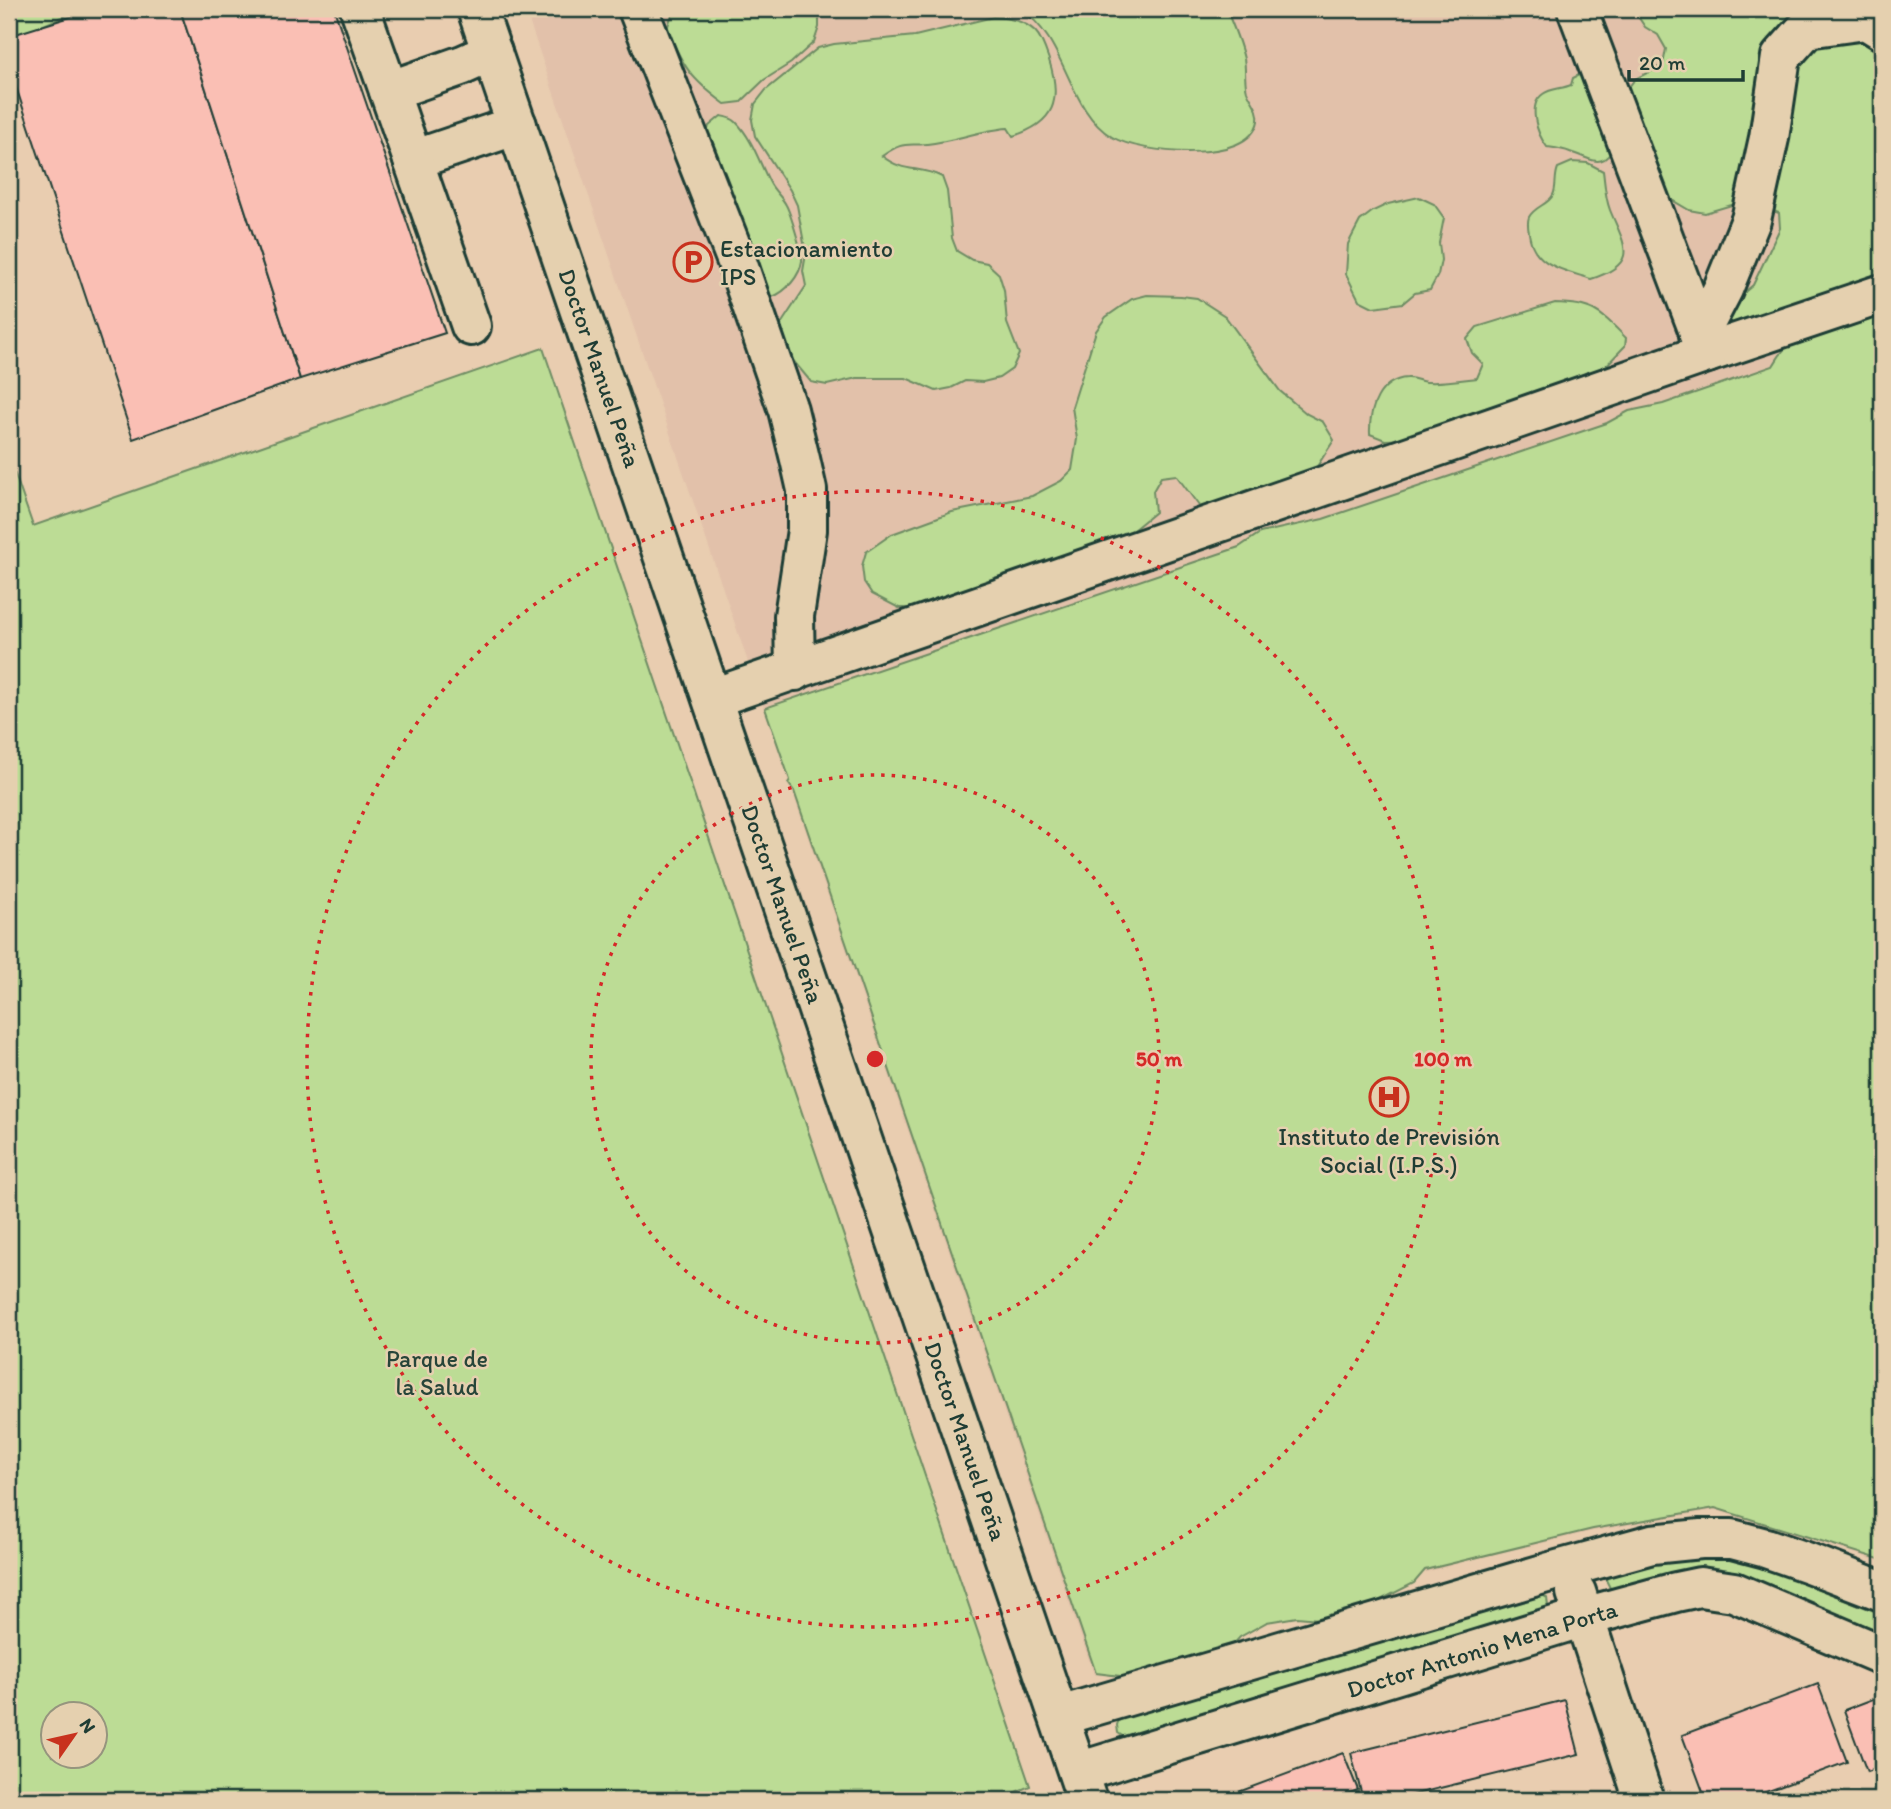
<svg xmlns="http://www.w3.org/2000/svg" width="1891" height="1809" viewBox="0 0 1891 1809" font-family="Itim,sans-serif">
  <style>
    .built { fill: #e2c1aa }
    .green { fill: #bcdc95; stroke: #6e8c64; stroke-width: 2; fill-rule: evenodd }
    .building { fill: #fabfb4; stroke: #1f3d34; stroke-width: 2 }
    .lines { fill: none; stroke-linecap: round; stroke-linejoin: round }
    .minor-casing { stroke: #1f3d34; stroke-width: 44 }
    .minor { stroke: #e5d0af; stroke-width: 38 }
    .ring { fill: none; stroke: #d62828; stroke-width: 3.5; stroke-dasharray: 3.5 7 }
    .labels { text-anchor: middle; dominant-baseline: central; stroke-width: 5; stroke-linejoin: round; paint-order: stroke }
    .poi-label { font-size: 24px; fill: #1f3d34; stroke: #e5d0af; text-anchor: start }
    .street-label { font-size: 24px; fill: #1f3d34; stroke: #e5d0af }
    .park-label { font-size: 24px; fill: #274539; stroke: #e5d0af }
    .centre { fill: #d62828; stroke: #e5d0af; stroke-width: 3.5 }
    .ring-label { font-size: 21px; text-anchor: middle; font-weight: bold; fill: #d62828; stroke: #e5d0af; stroke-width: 5; stroke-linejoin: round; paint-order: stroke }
  </style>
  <rect width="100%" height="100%" fill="#e9cdb0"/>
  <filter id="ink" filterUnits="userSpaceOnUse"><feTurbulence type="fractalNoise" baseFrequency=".0143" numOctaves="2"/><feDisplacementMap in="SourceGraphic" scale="14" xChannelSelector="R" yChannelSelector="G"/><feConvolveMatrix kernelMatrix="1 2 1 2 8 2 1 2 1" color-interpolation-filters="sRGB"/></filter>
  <g filter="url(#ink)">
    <path class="built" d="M525 9H1882V1562L1715 1510 1593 1531 1466 1561 1293 1609 1094 1675Z"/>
    <g class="green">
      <path d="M9 9H81L9 40Z"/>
      <path d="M678 9H819V27L814 42 791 63 764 80 741 102 725 104C691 79 683 67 667 29L672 14Z"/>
      <path d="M1020 9H1226C1233 25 1240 42 1244 59 1246 69 1244 81 1247 91 1251 101 1260 110 1258 121 1250 165 1141 154 1112 137 1067 110 1067 38 1020 9Z"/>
      <path d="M1633 9H1882V286L1736 334 1729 320V305L1753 285 1780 228 1779 213 1750 203 1735 204 1705 213 1689 210 1662 194 1626 91 1635 79 1663 65 1666 49 1658 35 1645 27Z"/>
      <path d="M993 17C1008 18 1023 20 1035 31 1042 38 1046 51 1049 60 1062 100 1055 123 1013 136L1008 128C980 130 955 141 927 144 904 146 904 141 882 156 905 174 918 165 942 177L947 191 952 238 957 251 972 260 987 263 999 274 1004 290 1007 323 1019 354 1012 369 999 378 983 382 965 381 951 388 936 391 906 378H857L827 385 811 382 791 358 779 327 806 286 803 271 806 254 797 205 790 190 755 136 752 120 755 104 766 90 818 48 834 44 915 36Z"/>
      <path d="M1581 74 1587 79 1618 143C1601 171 1595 160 1570 152 1563 149 1554 148 1547 147 1537 134 1527 105 1543 94 1551 88 1562 89 1571 85L1573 78Z"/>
      <path d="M721 116C727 117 732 118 736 122 752 138 760 164 770 183 774 191 782 197 786 205 790 212 803 254 802 261 800 276 786 292 772 297L766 294 704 142 709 126Z"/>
      <path d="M1572 162 1588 163 1603 171C1605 185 1605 197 1610 210 1624 245 1641 263 1591 279 1564 270 1533 266 1529 233 1528 228 1527 222 1529 217 1535 206 1548 205 1553 195 1557 187 1554 177 1558 168Z"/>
      <path d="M1419 197 1434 204 1444 218 1439 243 1441 260 1438 275 1430 290 1415 293 1403 303 1373 307 1359 300 1346 274 1348 244 1360 221 1373 211 1388 204Z"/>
      <path d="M1147 295 1181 296 1197 298 1225 316 1280 391 1307 414 1323 422 1334 440 1316 468V484L1202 510 1176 475 1161 477 1153 491 1155 512 1105 553 915 608H899L872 594 864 582 862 566 866 552 892 534 952 512 1032 496 1061 481 1072 470 1077 439 1072 407 1096 331 1106 317 1132 299Z"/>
      <path d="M1555 303C1594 304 1599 311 1626 338L1625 346 1602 370 1587 372 1573 381 1416 439 1385 440 1370 434C1369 409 1379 380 1407 378 1414 377 1421 382 1428 382 1443 383 1461 380 1477 378L1483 364 1472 353 1467 339 1477 327Z"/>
      <path d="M1882 318V1560L1715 1508 1593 1529 1425 1570 1414 1583 1359 1611 1330 1620 1297 1617 1267 1622 1240 1637 1220 1659 1161 1681 1096 1673 794 791 788 783 790 780 765 708 1239 547 1260 533 1323 519 1607 423 1629 411 1663 404 1773 366C1801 317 1831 319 1882 318Z"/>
      <path d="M543 348 1030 1786 997 1800H9V457L33 526ZM52 1714H94V1756H52Z"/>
      <path d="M1694 1554 1743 1559 1882 1614V1632L1736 1574 1611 1590 1606 1580 1609 1573Z"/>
      <path d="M1539 1593 1547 1598 1548 1606 1544 1612 1124 1737 1118 1733 1117 1725 1119 1719Z"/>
    </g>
    <g class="building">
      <path d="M96 9H180L300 379 133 439 9 66V36Z"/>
      <path d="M180 9H334L445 333 300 379Z"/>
      <path d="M1818 1684 1847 1762 1744 1800H1706L1682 1735Z"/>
      <path d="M1881 1696 1882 1766 1867 1772 1844 1710Z"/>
      <path d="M1565 1700 1579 1754 1391 1800H1363L1351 1753Z"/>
      <path d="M1343 1753 1358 1790 1331 1800H1217Z"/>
    </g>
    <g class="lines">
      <g class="minor-casing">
        <g id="minor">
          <path d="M360 9 389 91"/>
          <path d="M477 9 1087 1800"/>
          <path d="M638 9 736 259 788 410 800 459 807 490V530L794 616 795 671"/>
          <path d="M492 52 463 65 389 91 413 160 517 125"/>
          <path d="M413 160 471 326"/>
          <path d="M1699 335 1723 289 1751 220 1769 138 1781 57 1807 28 1866 20 1882 30"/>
          <path d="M1707 353 1882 294"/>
          <path d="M713 698 1707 353 1577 9"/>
          <path d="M1576 1592 1644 1800"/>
          <path d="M1060 1716 1550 1572 1652 1544 1701 1539H1732L1766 1548 1809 1563 1882 1591"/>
          <path d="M1078 1772 1584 1617 1676 1592 1700 1587 1734 1592 1882 1655"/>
        </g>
      </g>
      <use href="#minor" class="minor"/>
    </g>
  </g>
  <g class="ring">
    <circle cx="875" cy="1059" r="284"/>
    <circle cx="875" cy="1059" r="568"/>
  </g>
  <defs>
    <g id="parking-ring" transform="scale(2.0125)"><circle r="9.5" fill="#e5d0af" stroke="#c8321e" stroke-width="1.5"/><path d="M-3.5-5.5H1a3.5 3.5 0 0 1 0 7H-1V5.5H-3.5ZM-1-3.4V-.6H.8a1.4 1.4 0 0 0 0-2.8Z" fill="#c8321e"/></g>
    <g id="hospital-ring" transform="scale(2.0125)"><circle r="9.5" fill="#e5d0af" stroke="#c8321e" stroke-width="1.5"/><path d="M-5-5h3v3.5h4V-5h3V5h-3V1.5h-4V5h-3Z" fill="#c8321e"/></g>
  </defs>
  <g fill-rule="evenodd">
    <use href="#parking-ring" x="693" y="262"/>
    <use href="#hospital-ring" x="1389" y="1097"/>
  </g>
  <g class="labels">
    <g class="poi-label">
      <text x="720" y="248">Estacionamiento<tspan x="720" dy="28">IPS</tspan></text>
      <text x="1389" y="1136" text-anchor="middle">Instituto de Previsión<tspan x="1389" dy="28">Social (I.P.S.)</tspan></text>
    </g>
    <g class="street-label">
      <text transform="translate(600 368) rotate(71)">Doctor Manuel Peña</text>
      <text transform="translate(783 904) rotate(71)">Doctor Manuel Peña</text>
      <text transform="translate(966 1441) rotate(71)">Doctor Manuel Peña</text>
      <text transform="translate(1482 1649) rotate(-17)">Doctor Antonio Mena Porta</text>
    </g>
    <g class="park-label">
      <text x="437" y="1358">Parque de<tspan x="437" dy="28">la Salud</tspan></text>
    </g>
  </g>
  <circle cx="875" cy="1059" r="10" class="centre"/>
  <g class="ring-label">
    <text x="1159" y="1066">50 m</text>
    <text x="1443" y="1066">100 m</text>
  </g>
  <rect width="1891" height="1809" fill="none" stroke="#e5d0af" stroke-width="35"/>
  <rect x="18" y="18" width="1856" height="1774" fill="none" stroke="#1f3d34" stroke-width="2.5" filter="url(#ink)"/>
  <g transform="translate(74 1735) rotate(56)"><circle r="33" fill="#e5d0af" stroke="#96957e" stroke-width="2"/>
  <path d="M0-5L12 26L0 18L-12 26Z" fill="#c8321e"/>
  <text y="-10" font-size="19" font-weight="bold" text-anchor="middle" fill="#1f3d34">N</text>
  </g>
  <path d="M1629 70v10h114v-10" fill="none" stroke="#1f3d34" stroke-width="3.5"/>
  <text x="1639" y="70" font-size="21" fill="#1f3d34" stroke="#e5d0af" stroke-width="5" paint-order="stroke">20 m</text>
</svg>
